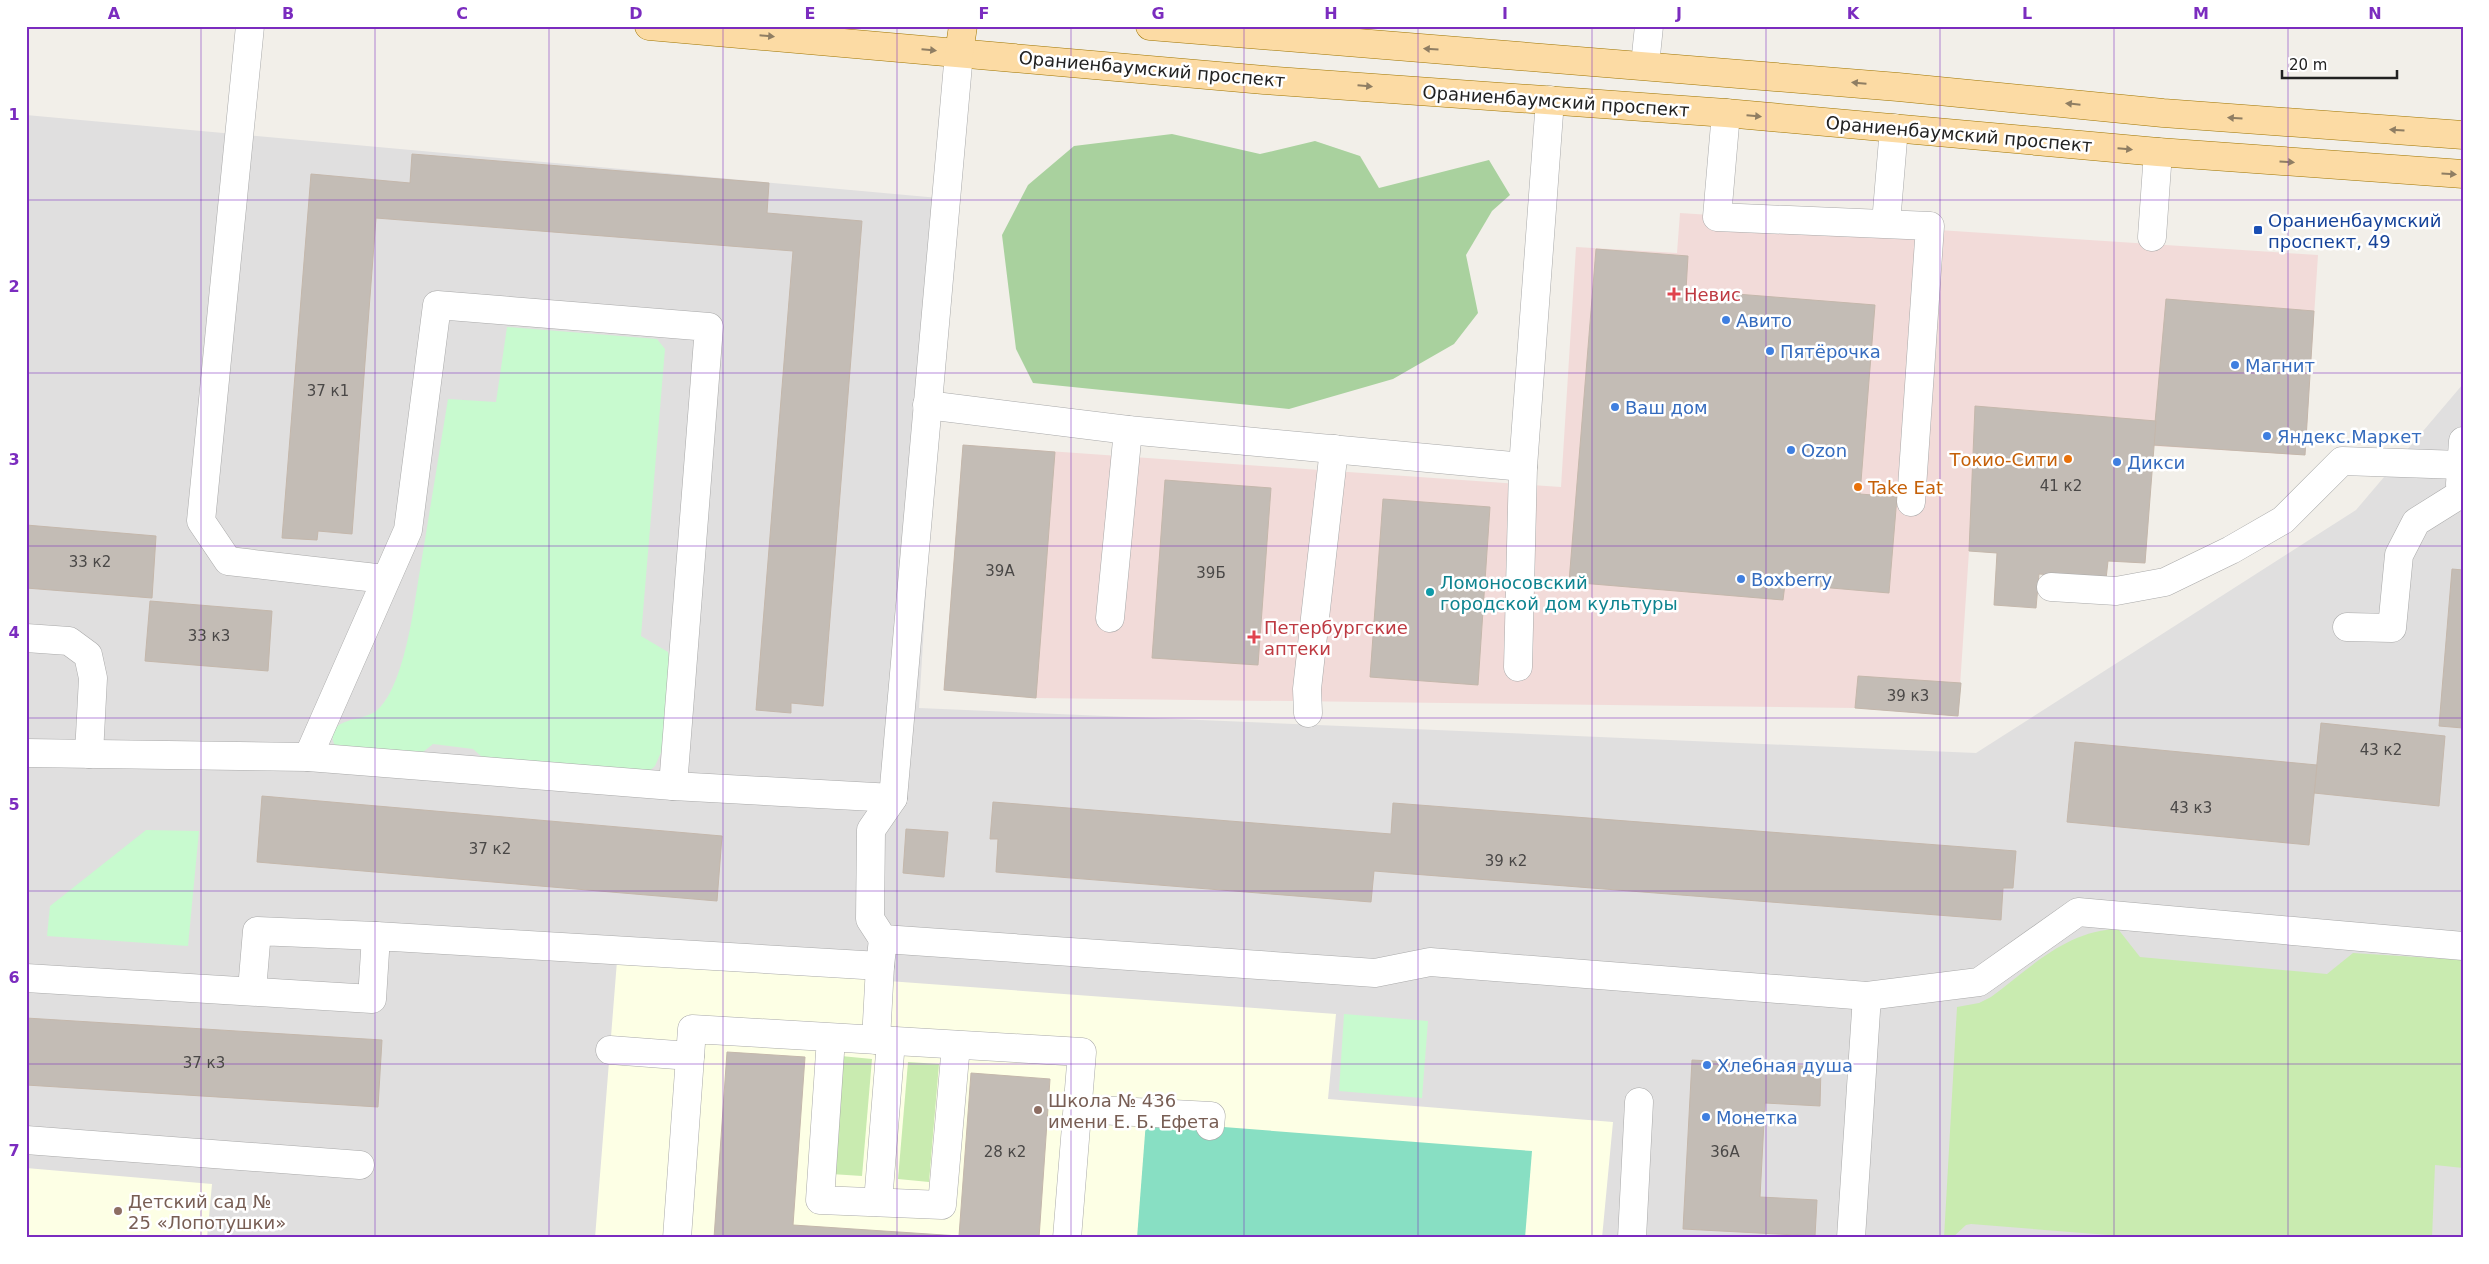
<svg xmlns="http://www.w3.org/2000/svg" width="2489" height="1264" viewBox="0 0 2489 1264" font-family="'DejaVu Sans',sans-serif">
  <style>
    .residential { fill: #e0dfdf }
    .commercial { fill: #f2dbd9 }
    .education { fill: #fdffe5 }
    .grass { fill: #c9ebb0 }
    .forest { fill: #a9d19e }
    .park { fill: #c8facf }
    .pitch { fill: #88dfc3 }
    .building { fill: #c3bcb5; stroke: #c4b7ab }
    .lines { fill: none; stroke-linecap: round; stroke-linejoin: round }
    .minor-casing { stroke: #a9a9a9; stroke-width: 29 }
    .major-casing { stroke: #9f7501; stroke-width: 29 }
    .minor { stroke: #fff; stroke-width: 28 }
    .major { stroke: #fcdba4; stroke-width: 28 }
    .oneway { fill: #8f7e63 }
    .grid { fill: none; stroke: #7b2cbf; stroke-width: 1; stroke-opacity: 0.55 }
    .transit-dot { fill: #1a4fb4; stroke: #fff; stroke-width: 2 }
    .health-dot { fill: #e0444e; stroke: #fff; stroke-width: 2 }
    .shop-dot { fill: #3f7fe0; stroke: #fff; stroke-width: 2 }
    .food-dot { fill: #e8710a; stroke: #fff; stroke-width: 2 }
    .culture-dot { fill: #0f9aa8; stroke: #fff; stroke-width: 2 }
    .education-dot { fill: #8d6e63; stroke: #fff; stroke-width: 2 }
    .labels { text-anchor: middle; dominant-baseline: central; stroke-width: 5; stroke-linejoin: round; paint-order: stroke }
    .number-label { font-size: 15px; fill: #4a4847 }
    .street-label { font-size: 18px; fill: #222; stroke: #fff }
    .transit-label { font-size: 18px; fill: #164399; stroke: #fff; text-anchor: start }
    .health-label { font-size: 18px; fill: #be3a42; stroke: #fff; text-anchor: start }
    .shop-label { font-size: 18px; fill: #366cbe; stroke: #fff; text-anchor: start }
    .food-label { font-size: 18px; fill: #c56008; stroke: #fff; text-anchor: end }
    .culture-label { font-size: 18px; fill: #0d838f; stroke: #fff; text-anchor: start }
    .education-label { font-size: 18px; fill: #785e54; stroke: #fff; text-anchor: start }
    .neatline { fill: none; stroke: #7b2cbf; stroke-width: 2 }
    .grid-label { font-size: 16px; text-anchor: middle; font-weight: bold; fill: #7b2cbf }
  </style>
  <rect width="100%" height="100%" fill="#f2efe9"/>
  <path class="residential" d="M26 115 950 199 919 708 1976 753 2356 510 2463 384V1238H26Z"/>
  <path class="commercial" d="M1680 213 2318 255 2305 455 2153 446 2145 563 1969 551 1958 716 1855 708 1036 698 944 690 963 445 1561 487 1576 247 1677 253Z"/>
  <g class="education">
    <path d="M617 961 1336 1014 1328 1099 1613 1122 1602 1238H595Z"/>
    <path d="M26 1168 212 1184 207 1238H26Z"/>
  </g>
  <g class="grass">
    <path d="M2118 929 2140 957 2327 974 2353 953 2463 960V1168L2435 1165 2432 1238H2146L1971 1224 1966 1225 1952 1238H1944L1957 1007 1979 1003 1991 997C2030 968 2067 930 2118 929Z"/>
    <path d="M841 1056 872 1059 862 1176 831 1174Z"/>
    <path d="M908 1062 939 1064 929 1182 898 1179Z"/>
  </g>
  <path class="forest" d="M1172 134 1260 154 1315 141 1360 156 1379 188 1489 160 1510 195 1492 211 1466 255 1478 313 1454 344 1393 379 1289 409 1033 383 1016 349 1002 235 1028 185 1074 146Z"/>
  <g class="park">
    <path d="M507 327 657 339 665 349 641 636 668 652 670 663 662 750 655 766 647 773 491 760 482 757 473 749 433 744 418 756 335 746C322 717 363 722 376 711 388 701 395 683 400 668 411 635 415 598 421 564 430 509 439 454 448 399L496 402Z"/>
    <path d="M146 830 199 831 188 946 47 936 50 906Z"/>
    <path d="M1344 1014 1428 1021 1422 1098 1339 1091Z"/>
  </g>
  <path class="pitch" d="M1146 1121 1532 1151 1525 1238H1137Z"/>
  <g class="building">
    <path d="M412 154 769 183 767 213 862 221 823 706 791 703V713L756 710 793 251 376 218 352 534 318 531 317 540 282 538 311 174 410 183Z"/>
    <path d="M1596 249 1688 256 1686 290 1875 305 1860 494 1897 497 1889 593 1785 584 1783 600 1569 582Z"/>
    <path d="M2166 299 2314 311 2305 455 2153 445Z"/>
    <path d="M1975 406 2156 421 2145 563 2108 561 2106 579 2039 574 2036 608 1994 605 1997 553 1969 551Z"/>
    <path d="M963 445 1055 452 1036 698 944 690Z"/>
    <path d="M1165 480 1271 488 1258 665 1152 658Z"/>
    <path d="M1383 499 1490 507 1478 685 1370 677Z"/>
    <path d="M26 525 156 536 152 598 26 588Z"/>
    <path d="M2452 569 2463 570V728L2439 726Z"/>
    <path d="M150 601 272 611 268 671 145 661Z"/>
    <path d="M1858 676 1961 683 1958 716 1855 708Z"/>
    <path d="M2321 723 2445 736 2439 806 2314 793Z"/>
    <path d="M2075 742 2317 765 2309 845 2067 822Z"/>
    <path d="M262 796 722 836 717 901 257 862Z"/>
    <path d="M993 802 1391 834 1393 803 2016 851 2013 888H2003L2001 920 1374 871 1371 902 996 872 998 839H990Z"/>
    <path d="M906 829 948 832 944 877 903 873Z"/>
    <path d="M26 1018 382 1040 378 1107 26 1085Z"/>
    <path d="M727 1052 805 1057 793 1225 959 1236 971 1073 1050 1079 1039 1238H714Z"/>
    <path d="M1692 1060 1821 1067 1820 1106 1765 1103 1760 1197 1817 1200 1815 1236 1683 1229Z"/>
  </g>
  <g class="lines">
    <g class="minor-casing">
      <g id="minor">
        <path d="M250 26 201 521 228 561 385 579"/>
        <path d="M959 53 893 798 871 830 870 919 883 939 1375 973 1430 962 1867 996 1979 982 2078 912 2463 946"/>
        <path d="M1645 65 1649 26"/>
        <path d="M1726 113 1717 217 1930 226 1911 502"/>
        <path d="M1886 223 1894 128"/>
        <path d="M2152 237 2158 152"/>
        <path d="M927 405 1128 430 1523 467"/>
        <path d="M2460 484 2463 441"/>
        <path d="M2051 587 2116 591 2165 582 2231 550 2283 520 2342 461 2461 465"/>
        <path d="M1110 618 1128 430"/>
        <path d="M2347 627 2392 628 2399 555 2416 522 2459 495"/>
        <path d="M26 638 69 641 88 655 93 678 89 754"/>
        <path d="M1518 667 1523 467 1550 100"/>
        <path d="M1308 713 1307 689 1334 449"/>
        <path d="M26 753 308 757 673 786 893 798"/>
        <path d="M308 757 408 530 437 305 709 327 673 786"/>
        <path d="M26 978 372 999 376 936 880 966 883 939"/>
        <path d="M252 990 257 931 376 936"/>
        <path d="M831 1038 820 1200 942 1205 956 1045"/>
        <path d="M876 1040 880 966"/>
        <path d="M610 1050 690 1056"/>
        <path d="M1078 1109 1211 1116 1210 1126"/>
        <path d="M26 1140 360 1165"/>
        <path d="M878 1202 891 1041"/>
        <path d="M677 1238 692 1029 1082 1052 1067 1238"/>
        <path d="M1632 1238 1639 1102"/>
        <path d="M1851 1238 1867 996"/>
      </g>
    </g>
    <g class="major-casing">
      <g id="major">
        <path d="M649 26 1264 80 1726 113 2158 152 2463 174"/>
        <path d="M1150 26 1898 87 2163 113 2463 135"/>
        <path d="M959 53 963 26"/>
      </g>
    </g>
    <use href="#minor" class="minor"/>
    <use href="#major" class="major"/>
  </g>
  <defs><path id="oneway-solid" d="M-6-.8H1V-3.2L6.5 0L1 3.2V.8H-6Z" transform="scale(1.25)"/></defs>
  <g class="oneway">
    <use href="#oneway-solid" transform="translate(767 36) rotate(5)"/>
    <use href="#oneway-solid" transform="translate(1431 49) rotate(-177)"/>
    <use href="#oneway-solid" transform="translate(929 50) rotate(5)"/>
    <use href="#oneway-solid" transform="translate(1859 83) rotate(-175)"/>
    <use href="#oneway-solid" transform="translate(1365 86) rotate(5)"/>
    <use href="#oneway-solid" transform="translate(2073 104) rotate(-174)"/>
    <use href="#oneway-solid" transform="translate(1754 116) rotate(5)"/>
    <use href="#oneway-solid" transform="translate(2235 118) rotate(-176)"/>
    <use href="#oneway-solid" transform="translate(2397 130) rotate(-176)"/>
    <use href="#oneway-solid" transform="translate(2125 149) rotate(5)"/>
    <use href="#oneway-solid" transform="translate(2287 162) rotate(4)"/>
    <use href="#oneway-solid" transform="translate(2449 174) rotate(4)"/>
  </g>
  <path class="grid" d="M201 26V1238M375 26V1238M549 26V1238M723 26V1238M897 26V1238M1071 26V1238M1244 26V1238M1418 26V1238M1592 26V1238M1766 26V1238M1940 26V1238M2114 26V1238M2288 26V1238M26 200H2463M26 373H2463M26 546H2463M26 718H2463M26 891H2463M26 1064H2463"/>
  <rect class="transit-dot" x="2253" y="225" width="10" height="10" rx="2.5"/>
  <g class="health-dot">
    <path d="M1671.5 286.5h5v5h5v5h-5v5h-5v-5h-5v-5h5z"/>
    <path d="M1251.5 629.5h5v5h5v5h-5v5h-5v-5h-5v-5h5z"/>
  </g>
  <g class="shop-dot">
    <circle cx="1726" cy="320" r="5"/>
    <circle cx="1770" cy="351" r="5"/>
    <circle cx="2235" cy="365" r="5"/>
    <circle cx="1615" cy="407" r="5"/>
    <circle cx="2267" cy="436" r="5"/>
    <circle cx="1791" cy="450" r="5"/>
    <circle cx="2117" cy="462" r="5"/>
    <circle cx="1741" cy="579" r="5"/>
    <circle cx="1707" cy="1065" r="5"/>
    <circle cx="1706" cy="1117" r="5"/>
  </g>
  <g class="food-dot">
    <circle cx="2068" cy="459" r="5"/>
    <circle cx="1858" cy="487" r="5"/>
  </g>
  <circle class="culture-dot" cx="1430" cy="592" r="5"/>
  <g class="education-dot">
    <circle cx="1038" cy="1110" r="5"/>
    <circle cx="118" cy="1211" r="5"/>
  </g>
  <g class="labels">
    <g class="number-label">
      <text x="328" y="391">37 к1</text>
      <text x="2061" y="486">41 к2</text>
      <text x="90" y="562">33 к2</text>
      <text x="1000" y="571">39А</text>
      <text x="1211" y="573">39Б</text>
      <text x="209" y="636">33 к3</text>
      <text x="1908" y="696">39 к3</text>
      <text x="2381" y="750">43 к2</text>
      <text x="2191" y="808">43 к3</text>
      <text x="490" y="849">37 к2</text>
      <text x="1506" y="861">39 к2</text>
      <text x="204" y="1063">37 к3</text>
      <text x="1005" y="1152">28 к2</text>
      <text x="1725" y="1152">36А</text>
    </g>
    <g class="street-label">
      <text transform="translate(1152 69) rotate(5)">Ораниенбаумский проспект</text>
      <text transform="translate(1556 101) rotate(4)">Ораниенбаумский проспект</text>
      <text transform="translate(1959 134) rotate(5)">Ораниенбаумский проспект</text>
    </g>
    <g class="transit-label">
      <text x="2268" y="220">Ораниенбаумский<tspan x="2268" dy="21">проспект, 49</tspan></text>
    </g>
    <g class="health-label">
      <text x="1684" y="294">Невис</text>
      <text x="1264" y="627">Петербургские<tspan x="1264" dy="21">аптеки</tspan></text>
    </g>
    <g class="shop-label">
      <text x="1736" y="320">Авито</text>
      <text x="1780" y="351">Пятёрочка</text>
      <text x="2245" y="365">Магнит</text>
      <text x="1625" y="407">Ваш дом</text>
      <text x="2277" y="436">Яндекс.Маркет</text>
      <text x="1801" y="450">Ozon</text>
      <text x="2127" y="462">Дикси</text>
      <text x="1751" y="579">Boxberry</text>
      <text x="1717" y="1065">Хлебная душа</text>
      <text x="1716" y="1117">Монетка</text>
    </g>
    <g class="food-label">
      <text x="2058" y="459">Токио-Сити</text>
      <text x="1868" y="487" text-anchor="start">Take Eat</text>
    </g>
    <g class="culture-label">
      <text x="1440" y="582">Ломоносовский<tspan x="1440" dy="21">городской дом культуры</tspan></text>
    </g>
    <g class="education-label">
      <text x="1048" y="1100">Школа № 436<tspan x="1048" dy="21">имени Е. Б. Ефета</tspan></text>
      <text x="128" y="1201">Детский сад №<tspan x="128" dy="21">25 «Лопотушки»</tspan></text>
    </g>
  </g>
  <rect width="2489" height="1264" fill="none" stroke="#ffffff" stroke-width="55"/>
  <path d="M2282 70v8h115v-8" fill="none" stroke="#222222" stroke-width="2.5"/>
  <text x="2289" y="70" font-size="15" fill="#222222" stroke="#ffffff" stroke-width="4" paint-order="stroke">20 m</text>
  <rect x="28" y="28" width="2434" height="1208" class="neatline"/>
  <g class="grid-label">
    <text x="114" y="19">A</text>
    <text x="288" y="19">B</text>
    <text x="462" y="19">C</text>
    <text x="636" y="19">D</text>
    <text x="810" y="19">E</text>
    <text x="984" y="19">F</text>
    <text x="1158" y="19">G</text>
    <text x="1331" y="19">H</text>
    <text x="1505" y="19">I</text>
    <text x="1679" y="19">J</text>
    <text x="1853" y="19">K</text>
    <text x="2027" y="19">L</text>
    <text x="2201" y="19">M</text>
    <text x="2375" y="19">N</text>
    <text x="14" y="120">1</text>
    <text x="14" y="292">2</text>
    <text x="14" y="465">3</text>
    <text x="14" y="638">4</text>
    <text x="14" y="810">5</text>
    <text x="14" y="983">6</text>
    <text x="14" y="1156">7</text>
  </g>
</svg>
